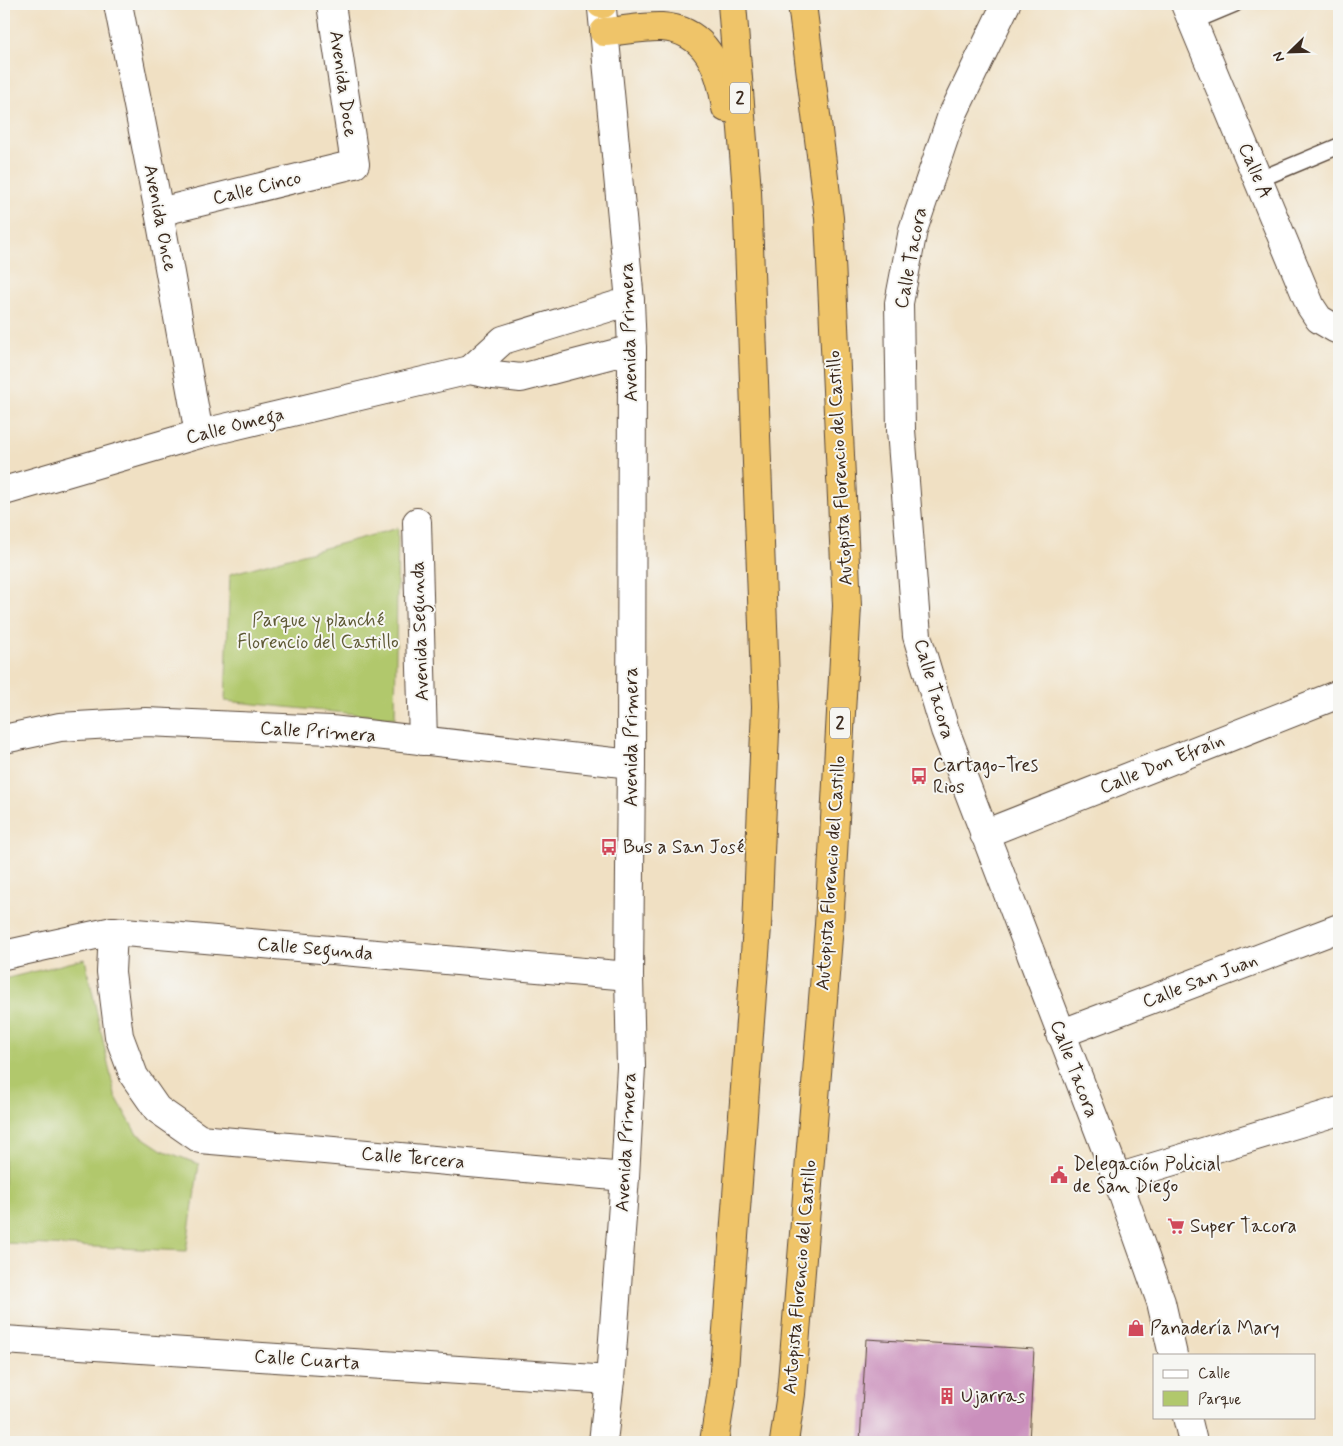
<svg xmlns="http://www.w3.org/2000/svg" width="1343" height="1446" viewBox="0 0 1343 1446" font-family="Mynerve,sans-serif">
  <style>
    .green { fill: #b1c86c; stroke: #767945 }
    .building { fill: #ca8fbc }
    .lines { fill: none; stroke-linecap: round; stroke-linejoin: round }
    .service-casing { stroke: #564537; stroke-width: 18 }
    .minor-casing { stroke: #564537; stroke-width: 30 }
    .tertiary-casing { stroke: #564537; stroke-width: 30 }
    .trunk-casing { stroke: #564537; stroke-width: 30 }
    .service { stroke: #fff; stroke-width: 15 }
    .minor { stroke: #fff; stroke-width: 28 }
    .tertiary { stroke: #fff; stroke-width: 28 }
    .trunk { stroke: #efc469; stroke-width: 28 }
    .labels { text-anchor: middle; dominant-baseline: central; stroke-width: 4; stroke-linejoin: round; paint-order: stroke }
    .shield { fill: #f6f6f2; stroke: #73675e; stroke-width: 1 }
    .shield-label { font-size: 18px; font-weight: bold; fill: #3b2a1e }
    .street-label { font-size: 19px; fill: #3b2a1e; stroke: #f6f6f2 }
    .park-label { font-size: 19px; fill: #5e5935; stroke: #f6f6f2 }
    .poi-label { font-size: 19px; fill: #3b2a1e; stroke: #f6f6f2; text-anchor: start }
  </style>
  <rect width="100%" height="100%" fill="#f6f6f2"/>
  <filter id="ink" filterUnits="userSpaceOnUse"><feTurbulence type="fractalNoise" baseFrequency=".02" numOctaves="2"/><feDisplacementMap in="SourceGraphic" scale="10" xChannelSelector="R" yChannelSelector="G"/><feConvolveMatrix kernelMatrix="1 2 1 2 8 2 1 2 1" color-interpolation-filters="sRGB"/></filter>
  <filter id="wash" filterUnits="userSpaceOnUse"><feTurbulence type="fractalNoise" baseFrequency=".0096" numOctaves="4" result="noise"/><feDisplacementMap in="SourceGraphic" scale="20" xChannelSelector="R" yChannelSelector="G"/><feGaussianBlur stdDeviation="1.12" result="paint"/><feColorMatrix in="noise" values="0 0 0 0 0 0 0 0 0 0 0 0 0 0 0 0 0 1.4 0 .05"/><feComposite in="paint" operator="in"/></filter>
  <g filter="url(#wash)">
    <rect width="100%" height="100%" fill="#f0e0c3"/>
    <g class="green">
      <path d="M398 528 395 718 225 701 230 574Z"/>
      <path d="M85 959 115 1095 136 1133 162 1150 199 1164 186 1251 4 1243V979Z"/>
    </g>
    <g id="blocks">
      <path class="building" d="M866 1339 1034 1349 1029 1442H860Z"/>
    </g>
  </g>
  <g filter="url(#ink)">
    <use href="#blocks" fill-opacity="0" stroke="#564537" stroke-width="1"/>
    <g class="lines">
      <g class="service-casing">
        <g id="service">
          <path d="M1192 22 1235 4"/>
          <path d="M1258 180 1339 146"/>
        </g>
      </g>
      <g class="minor-casing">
        <g id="minor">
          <path d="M118 4 159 212 199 434"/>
          <path d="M1185 4 1311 307 1319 319 1336 329"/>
          <path d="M159 212 355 164 331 4"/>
          <path d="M417 522 423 741"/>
          <path d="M4 739 60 727 146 722 331 730 631 764"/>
          <path d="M984 834 1339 694"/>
          <path d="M113 931 111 972 119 1036 134 1076 157 1109 200 1139 625 1177"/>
          <path d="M4 955 113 931 629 976"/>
          <path d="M1060 1034 1339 928"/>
          <path d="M1117 1178 1339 1111"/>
          <path d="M4 1340 610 1380"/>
          <path d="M603 1442 610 1380 625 1177 631 1067 629 976 631 764 632 349"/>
        </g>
      </g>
      <g class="tertiary-casing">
        <g id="tertiary">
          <path d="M1006 4 951 118 913 230 899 303 901 430 917 636 945 730 1117 1178 1161 1302 1173 1355"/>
          <path d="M470 370 503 340 630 301"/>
          <path d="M4 491 199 434 470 370 494 375 521 378 632 349 630 301 602 9"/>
          <path d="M1187 1417 1193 1442"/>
        </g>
      </g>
      <g class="trunk-casing">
        <g id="trunk">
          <path d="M601 4H603"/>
          <path d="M604 32C622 31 645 26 662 27 707 30 721 70 726 108"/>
          <path d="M714 1442 723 1384 757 927 766 707 747 191 732 4"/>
          <path d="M784 1442 791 1394 829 925 847 606 829 218 802 4"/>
        </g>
      </g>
      <use href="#service" class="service"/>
      <use href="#minor" class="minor"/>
      <use href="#tertiary" class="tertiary"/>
      <use href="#trunk" class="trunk"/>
    </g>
  </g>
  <defs>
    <g id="bus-bare" transform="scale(1.35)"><path d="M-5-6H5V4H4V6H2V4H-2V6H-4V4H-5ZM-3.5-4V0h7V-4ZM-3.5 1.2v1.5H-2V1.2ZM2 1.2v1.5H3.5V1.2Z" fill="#d1495b" stroke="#f6f6f2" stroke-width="2.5" paint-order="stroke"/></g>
    <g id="civic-bare" transform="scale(1.35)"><path d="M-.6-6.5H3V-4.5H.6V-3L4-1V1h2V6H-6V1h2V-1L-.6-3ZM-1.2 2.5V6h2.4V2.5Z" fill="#d1495b" stroke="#f6f6f2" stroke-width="2.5" paint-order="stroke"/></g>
    <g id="supermarket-bare" transform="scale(1.35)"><path d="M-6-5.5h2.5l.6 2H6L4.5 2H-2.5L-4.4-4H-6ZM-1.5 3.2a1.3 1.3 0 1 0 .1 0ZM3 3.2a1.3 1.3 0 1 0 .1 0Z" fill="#d1495b" stroke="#f6f6f2" stroke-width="2.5" paint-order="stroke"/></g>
    <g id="shop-bare" transform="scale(1.35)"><path d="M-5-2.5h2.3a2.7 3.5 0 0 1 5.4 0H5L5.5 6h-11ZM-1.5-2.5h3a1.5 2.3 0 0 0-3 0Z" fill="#d1495b" stroke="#f6f6f2" stroke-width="2.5" paint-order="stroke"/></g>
    <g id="building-bare" transform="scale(1.35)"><path d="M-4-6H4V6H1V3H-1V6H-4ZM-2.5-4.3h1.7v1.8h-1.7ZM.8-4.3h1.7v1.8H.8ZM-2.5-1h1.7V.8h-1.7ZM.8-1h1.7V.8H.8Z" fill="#d1495b" stroke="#f6f6f2" stroke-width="2.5" paint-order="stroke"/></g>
  </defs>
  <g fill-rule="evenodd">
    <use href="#bus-bare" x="919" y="776"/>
    <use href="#bus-bare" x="609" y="847"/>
    <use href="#civic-bare" x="1059" y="1175"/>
    <use href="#supermarket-bare" x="1176" y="1226"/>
    <use href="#shop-bare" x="1136" y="1328"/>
    <use href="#building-bare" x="947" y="1396"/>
  </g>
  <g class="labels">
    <g class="shield">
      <rect x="730" y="82.5" width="20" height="31" rx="4"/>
      <rect x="830" y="707.5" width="20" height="31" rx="4"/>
    </g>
    <g class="shield-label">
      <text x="740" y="98">2</text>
      <text x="840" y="723">2</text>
    </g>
    <g class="street-label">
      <text transform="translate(343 84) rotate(82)">Avenida Doce</text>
      <text transform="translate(1255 171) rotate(67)">Calle A</text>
      <text transform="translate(257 188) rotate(-14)">Calle Cinco</text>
      <text transform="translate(160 218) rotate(79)">Avenida Once</text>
      <text transform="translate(911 258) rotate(-79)">Calle Tacora</text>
      <text transform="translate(629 332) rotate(-92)">Avenida Primera</text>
      <text transform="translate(235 426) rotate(-14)">Calle Omega</text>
      <text transform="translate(840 468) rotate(-93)">Autopista Florencio del Castillo</text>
      <text transform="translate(420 631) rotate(-92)">Avenida Segunda</text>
      <text transform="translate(934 689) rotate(74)">Calle Tacora</text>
      <text transform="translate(318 732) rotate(4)">Calle Primera</text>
      <text transform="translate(631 737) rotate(-90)">Avenida Primera</text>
      <text transform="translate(1162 764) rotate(-22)">Calle Don Efraín</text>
      <text transform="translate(831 873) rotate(-86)">Autopista Florencio del Castillo</text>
      <text transform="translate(315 949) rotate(5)">Calle Segunda</text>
      <text transform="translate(1200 981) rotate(-21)">Calle San Juan</text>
      <text transform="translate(1074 1069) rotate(69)">Calle Tacora</text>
      <text transform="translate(626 1142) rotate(-87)">Avenida Primera</text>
      <text transform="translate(413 1158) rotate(5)">Calle Tercera</text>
      <text transform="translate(800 1277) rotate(-85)">Autopista Florencio del Castillo</text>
      <text transform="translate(307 1360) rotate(4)">Calle Cuarta</text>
    </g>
    <g class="park-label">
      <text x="318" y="620">Parque y planché<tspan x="318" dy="22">Florencio del Castillo</tspan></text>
    </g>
    <g class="poi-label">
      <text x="933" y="765">Cartago-Tres<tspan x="933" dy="22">Rios</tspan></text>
      <text x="623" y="847">Bus a San José</text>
      <text x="1073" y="1164">Delegación Policial<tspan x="1073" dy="22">de San Diego</tspan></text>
      <text x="1190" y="1226">Super Tacora</text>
      <text x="1150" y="1328">Panadería Mary</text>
      <text x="961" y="1396">Ujarras</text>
    </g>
  </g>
  <rect width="1343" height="1446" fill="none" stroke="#f6f6f2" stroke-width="20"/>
  <rect x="1153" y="1354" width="162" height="65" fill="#f6f6f2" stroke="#aba49d"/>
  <rect x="1163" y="1370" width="25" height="8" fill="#ffffff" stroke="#aba49d"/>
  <text x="1198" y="1378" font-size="15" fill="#3b2a1e">Calle</text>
  <rect x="1163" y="1391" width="25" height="15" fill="#b1c86c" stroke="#aba49d"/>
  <text x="1198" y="1404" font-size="15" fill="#3b2a1e">Parque</text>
  <g transform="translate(1290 52) rotate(247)" stroke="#f6f6f2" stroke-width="4" paint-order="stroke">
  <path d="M0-4L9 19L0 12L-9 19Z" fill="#3b2a1e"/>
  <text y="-8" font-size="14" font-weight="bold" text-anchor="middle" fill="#3b2a1e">N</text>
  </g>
</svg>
